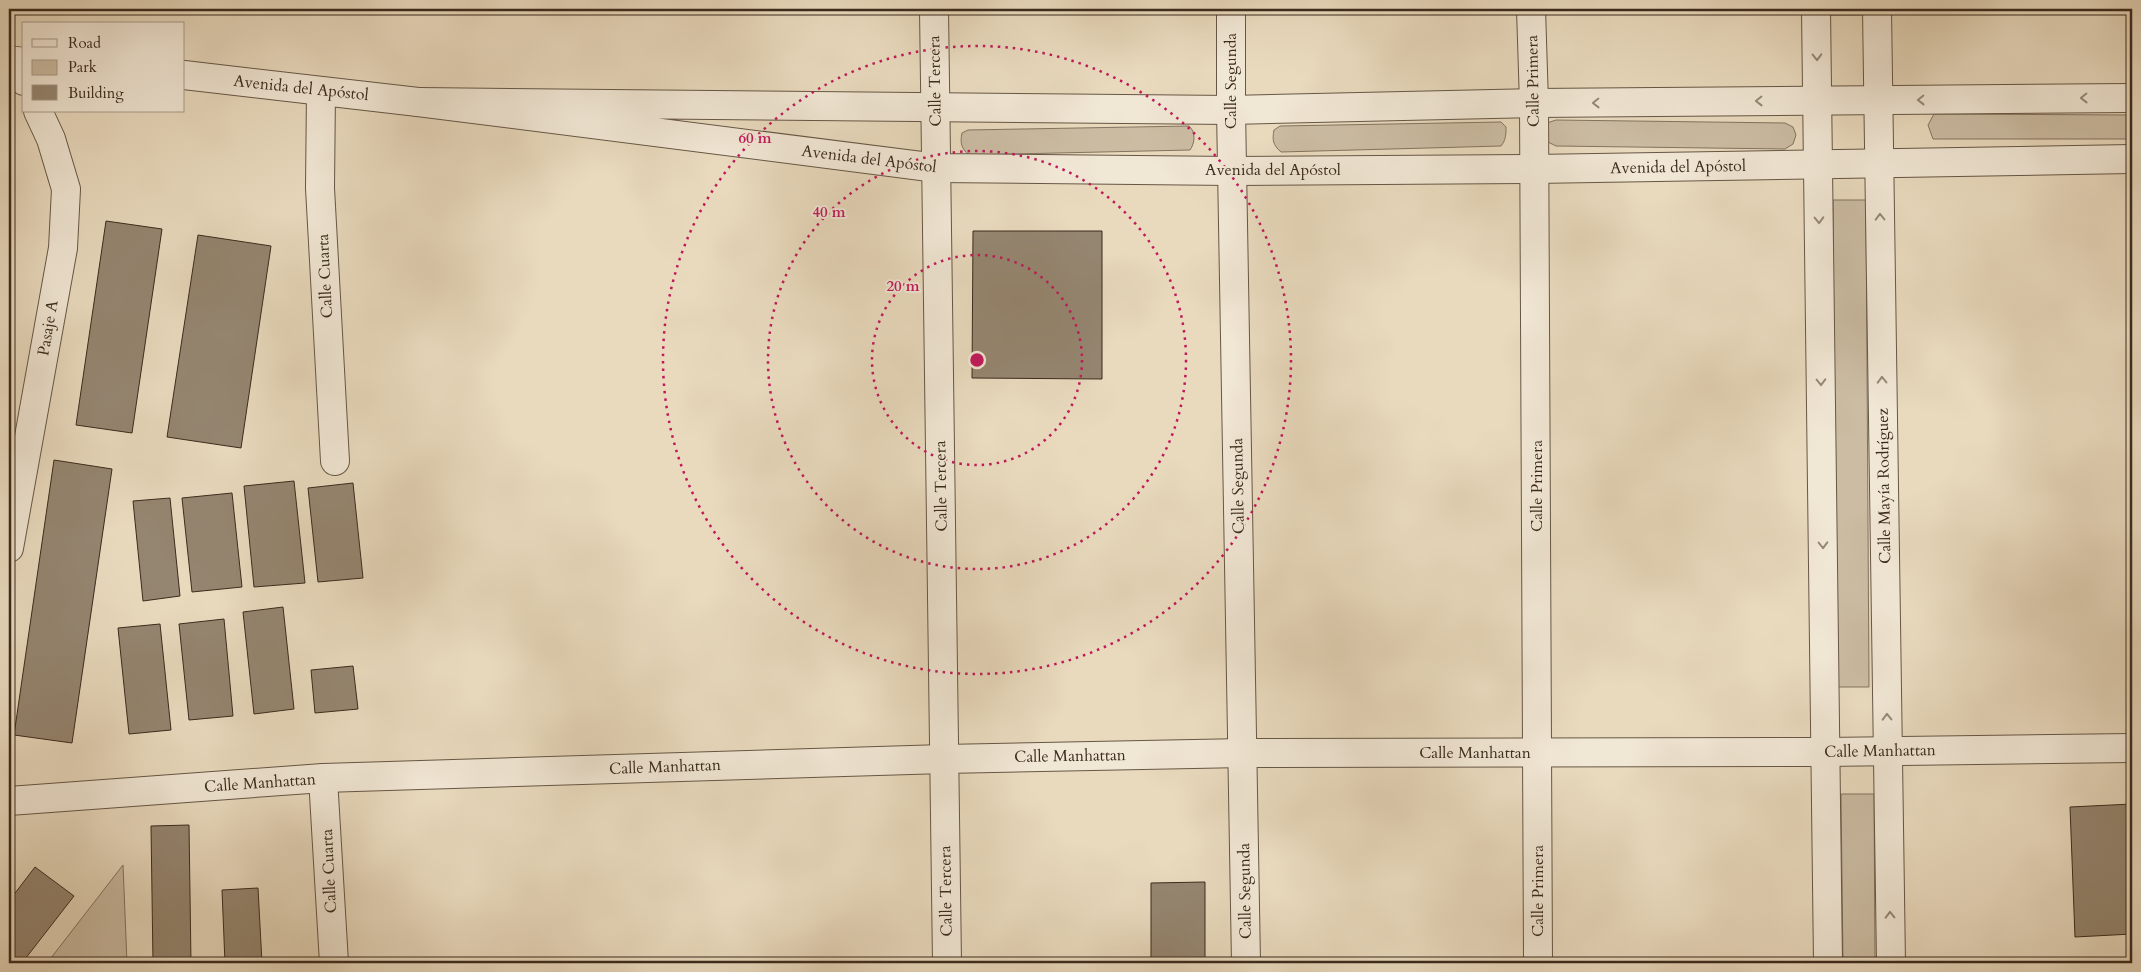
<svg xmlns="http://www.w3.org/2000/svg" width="2141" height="972" viewBox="0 0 2141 972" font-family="Cardo,serif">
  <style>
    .green { fill: #cbbca3; stroke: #837460 }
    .building { fill: #958671; stroke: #3b2b1d }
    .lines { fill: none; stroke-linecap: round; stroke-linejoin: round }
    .minor-casing { stroke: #665745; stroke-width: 30 }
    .tertiary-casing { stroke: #665745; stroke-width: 30 }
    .minor { stroke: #f1e7d5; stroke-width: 28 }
    .tertiary { stroke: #f1e7d5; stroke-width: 28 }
    .oneway { stroke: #968979 }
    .ring { fill: none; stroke: #c2185b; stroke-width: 2.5; stroke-dasharray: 2.5 5 }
    .labels { text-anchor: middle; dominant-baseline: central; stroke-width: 4; stroke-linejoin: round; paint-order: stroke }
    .street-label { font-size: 16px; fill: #3b2b1d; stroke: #f1e7d5 }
    .centre { fill: #c2185b; stroke: #f1e7d5; stroke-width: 2.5 }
    .ring-label { font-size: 15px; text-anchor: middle; font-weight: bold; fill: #c2185b; stroke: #f1e7d5; stroke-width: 4; stroke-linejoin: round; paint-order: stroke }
  </style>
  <rect width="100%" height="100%" fill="#e9dabe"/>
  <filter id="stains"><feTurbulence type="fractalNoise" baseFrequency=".004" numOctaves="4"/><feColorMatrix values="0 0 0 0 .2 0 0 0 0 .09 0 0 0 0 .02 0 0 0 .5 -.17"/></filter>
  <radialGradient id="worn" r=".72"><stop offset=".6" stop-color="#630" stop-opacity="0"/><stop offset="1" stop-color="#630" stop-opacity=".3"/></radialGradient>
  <g class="green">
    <rect x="1828" y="9" width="33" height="6"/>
    <path d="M1934 114 2132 115V139H1933L1928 125Z"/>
    <path d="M1556 120 1785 123 1793 127 1796 135 1793 144 1785 149 1556 146 1546 141 1547 123Z"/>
    <path d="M1501 122 1506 127C1506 134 1506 140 1501 146L1281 152C1273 145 1272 140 1274 130L1280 126Z"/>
    <path d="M1189 126C1196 132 1195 143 1190 150L969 155C961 148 960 143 962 133L968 130Z"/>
    <path d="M1833 200H1866L1869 687H1836Z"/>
    <path d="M1841 794H1874L1875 963H1843Z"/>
    <path d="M123 865 127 963H47Z"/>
  </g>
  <g class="building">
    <path d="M9 166 14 167 9 202Z"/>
    <path d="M9 219H12L9 242Z"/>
    <path d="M106 221 162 229 132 433 76 425Z"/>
    <path d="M973 231H1102V379L972 378Z"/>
    <path d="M198 235 271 246 241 448 167 437Z"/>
    <path d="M54 460 112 469 72 743 14 735Z"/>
    <path d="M294 481 305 583 254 587 244 486Z"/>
    <path d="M353 483 363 578 318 582 308 488Z"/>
    <path d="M232 493 242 587 192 592 182 498Z"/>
    <path d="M170 498 180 596 143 601 133 501Z"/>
    <path d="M283 607 294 709 254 714 243 612Z"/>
    <path d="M224 619 233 716 189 720 179 624Z"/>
    <path d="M160 624 171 730 129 734 118 628Z"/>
    <path d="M353 666 358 709 315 713 311 670Z"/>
    <path d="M2132 804V934L2075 937 2070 807Z"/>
    <path d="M189 825 191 963H153L151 826Z"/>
    <path d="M35 867 74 896 22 963H9V901Z"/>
    <path d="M1205 882V963H1151V883Z"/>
    <path d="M258 888 262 963H225L222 890Z"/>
  </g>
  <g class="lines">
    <g class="minor-casing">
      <g id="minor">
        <path d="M934 9 947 963"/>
        <path d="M1231 9V110L1246 963"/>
        <path d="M1531 9 1534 103 1538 963"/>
        <path d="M1816 9 1828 963"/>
        <path d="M1877 9 1891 963"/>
        <path d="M14 61 24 81"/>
        <path d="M321 91 320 188 335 461"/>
        <path d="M9 548 63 248 66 189 51 139 38 111"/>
        <path d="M323 778 334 963"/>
        <path d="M9 801 323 778 944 759 1244 753 1825 752 2132 748"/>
      </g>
    </g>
    <g class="tertiary-casing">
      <g id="tertiary">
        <path d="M9 60 24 62"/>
        <path d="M184 75 418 102"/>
        <path d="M2132 98 1534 103 1231 110 418 102 937 168 1232 171 1534 169 2132 159"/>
      </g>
    </g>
    <use href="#minor" class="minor"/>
    <use href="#tertiary" class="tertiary"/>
  </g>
  <defs><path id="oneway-chevron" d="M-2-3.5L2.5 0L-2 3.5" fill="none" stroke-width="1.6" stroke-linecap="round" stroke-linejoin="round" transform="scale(1.25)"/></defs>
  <g class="oneway">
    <use href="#oneway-chevron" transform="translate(1817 57) rotate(89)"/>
    <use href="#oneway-chevron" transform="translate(2084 98) rotate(179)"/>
    <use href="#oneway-chevron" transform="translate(1921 100) rotate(179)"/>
    <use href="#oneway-chevron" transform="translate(1759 101) rotate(179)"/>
    <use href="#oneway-chevron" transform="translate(1596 103) rotate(179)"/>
    <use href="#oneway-chevron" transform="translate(1880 217) rotate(-91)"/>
    <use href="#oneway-chevron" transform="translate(1819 220) rotate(89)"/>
    <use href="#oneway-chevron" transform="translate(1882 380) rotate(-91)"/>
    <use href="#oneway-chevron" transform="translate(1821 382) rotate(89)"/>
    <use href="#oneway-chevron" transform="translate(1823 545) rotate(89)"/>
    <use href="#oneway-chevron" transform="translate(1887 717) rotate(-91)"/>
    <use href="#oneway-chevron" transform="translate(1890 915) rotate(-91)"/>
  </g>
  <g class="ring">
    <circle cx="977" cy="360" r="105"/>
    <circle cx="977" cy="360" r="209"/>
    <circle cx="977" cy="360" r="314"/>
  </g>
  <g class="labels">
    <g class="street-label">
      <text transform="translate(935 81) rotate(-91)">Calle Tercera</text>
      <text transform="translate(1231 81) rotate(-90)">Calle Segunda</text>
      <text transform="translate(1533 81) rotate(-91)">Calle Primera</text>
      <text transform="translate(301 88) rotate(6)">Avenida del Apóstol</text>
      <text transform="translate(869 159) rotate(7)">Avenida del Apóstol</text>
      <text transform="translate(1678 167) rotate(-1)">Avenida del Apóstol</text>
      <text x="1273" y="170">Avenida del Apóstol</text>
      <text transform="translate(325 276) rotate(-93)">Calle Cuarta</text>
      <text transform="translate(48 328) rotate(-80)">Pasaje A</text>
      <text transform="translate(941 486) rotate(-91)">Calle Tercera</text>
      <text transform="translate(1238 486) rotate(-91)">Calle Segunda</text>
      <text transform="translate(1537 486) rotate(-90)">Calle Primera</text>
      <text transform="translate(1884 486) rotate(-91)">Calle Mayía Rodríguez</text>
      <text transform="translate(1880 751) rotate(-1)">Calle Manhattan</text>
      <text x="1475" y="753">Calle Manhattan</text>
      <text transform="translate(1070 756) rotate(-1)">Calle Manhattan</text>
      <text transform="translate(665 767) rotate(-2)">Calle Manhattan</text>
      <text transform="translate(260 783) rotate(-4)">Calle Manhattan</text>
      <text transform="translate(329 871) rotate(-93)">Calle Cuarta</text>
      <text transform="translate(946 891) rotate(-91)">Calle Tercera</text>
      <text transform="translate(1245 891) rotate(-91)">Calle Segunda</text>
      <text transform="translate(1538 891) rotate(-90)">Calle Primera</text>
    </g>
  </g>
  <circle cx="977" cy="360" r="8" class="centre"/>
  <g class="ring-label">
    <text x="755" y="143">60 m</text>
    <text x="829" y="217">40 m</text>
    <text x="903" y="291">20 m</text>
  </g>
  <rect width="2141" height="972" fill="none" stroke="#e9dabe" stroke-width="30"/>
  <rect x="10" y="10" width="2121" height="952" fill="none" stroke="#3b2b1d" stroke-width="2.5"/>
  <rect x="15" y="15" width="2111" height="942" fill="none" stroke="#3b2b1d"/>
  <rect x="22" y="22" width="162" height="90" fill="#f1e7d5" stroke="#a89c8b"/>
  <rect x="32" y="39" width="25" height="8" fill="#f1e7d5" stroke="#a89c8b"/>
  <text x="68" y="48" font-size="15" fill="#3b2b1d">Road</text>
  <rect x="32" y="60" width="25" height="15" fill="#cbbca3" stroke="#a89c8b"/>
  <text x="68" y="72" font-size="15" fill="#3b2b1d">Park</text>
  <rect x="32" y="85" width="25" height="15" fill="#958671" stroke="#a89c8b"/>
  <text x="68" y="98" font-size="15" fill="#3b2b1d">Building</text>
  <rect width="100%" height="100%" filter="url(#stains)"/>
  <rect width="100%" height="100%" fill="url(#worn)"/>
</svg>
